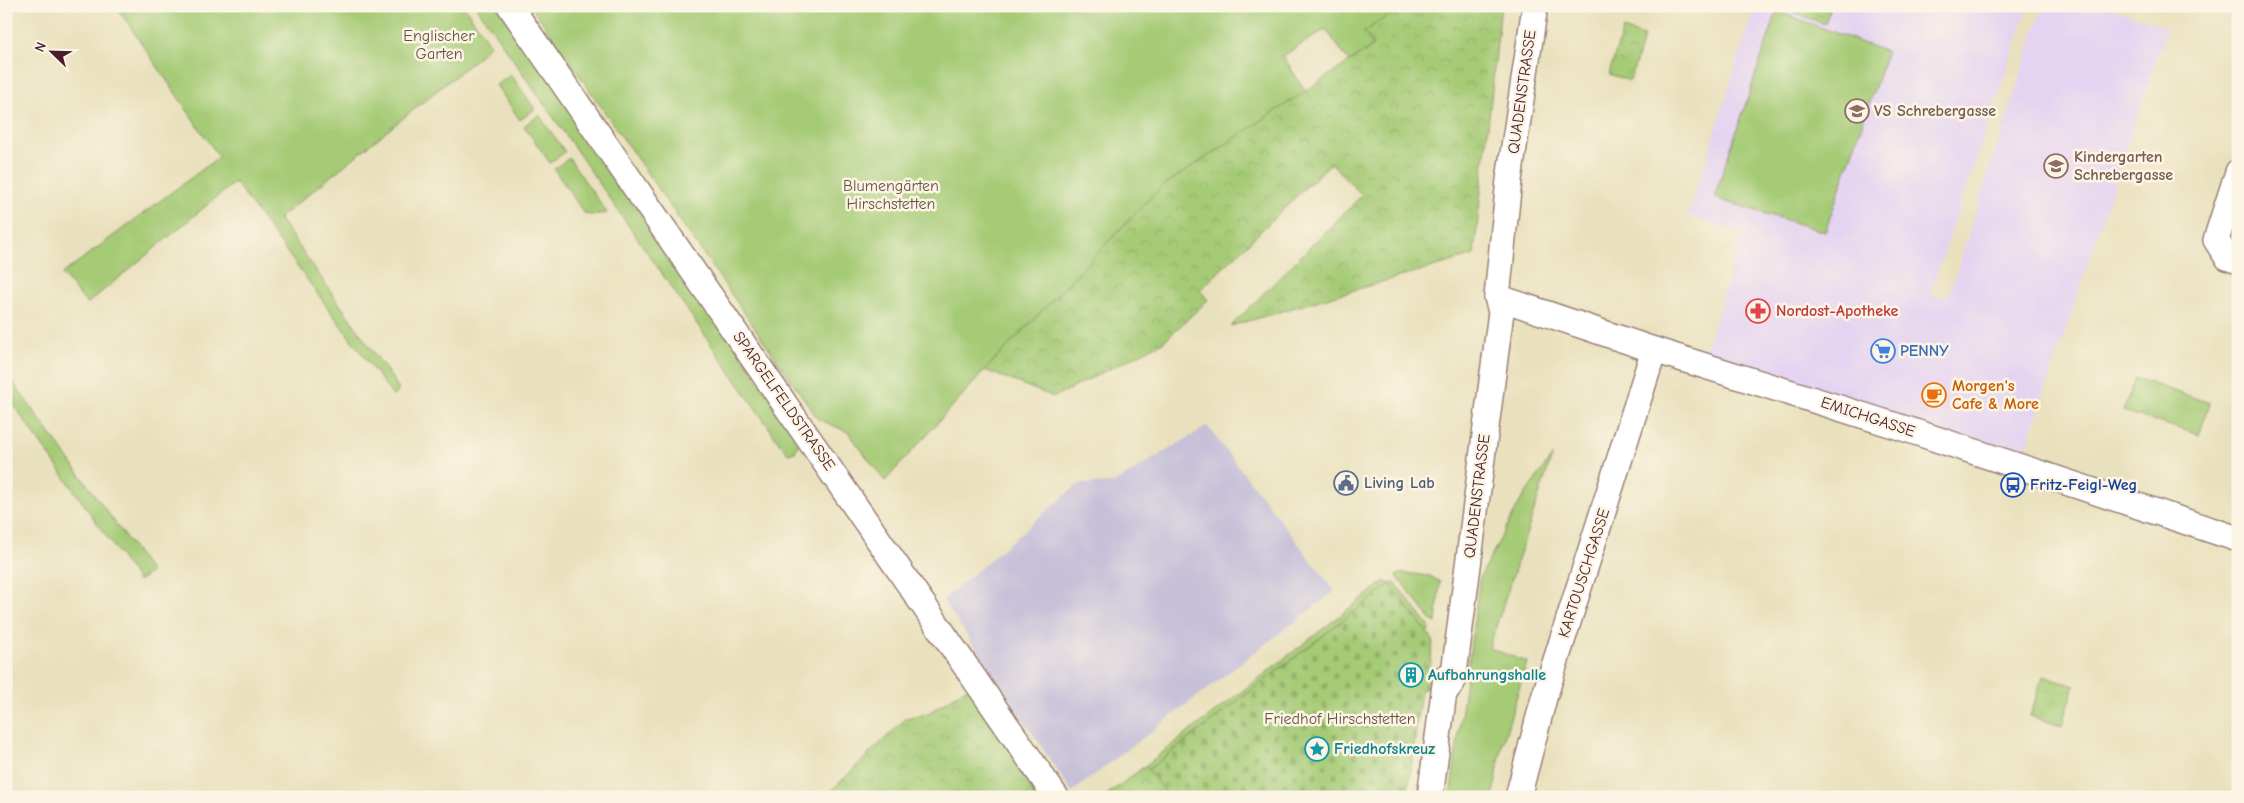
<svg xmlns="http://www.w3.org/2000/svg" width="2244" height="803" viewBox="0 0 2244 803" font-family="'Comic Neue',sans-serif">
  <style>
    .built { fill: #e4d3f1 }
    .industrial { fill: #c6c0d9 }
    .green { fill: #a5cb76; stroke: #787550 }
    .cemetery { fill: url(#cemetery-stones); stroke: #787550 }
    .park { fill: url(#park-crowns); stroke: #787550 }
    .lines { fill: none; stroke-linecap: round; stroke-linejoin: round }
    .minor-casing { stroke: #9a8074; stroke-width: 28 }
    .minor { stroke: #fff; stroke-width: 25 }
    .labels { text-anchor: middle; dominant-baseline: central; stroke-width: 5; stroke-linejoin: round; paint-order: stroke }
    .park-label { font-size: 16px; fill: #655342; stroke: #fcf5e5 }
    .street-label { font-size: 16px; fill: #4a1f2b; stroke: #fcf5e5 }
    .education-label { font-size: 16px; font-weight: bold; fill: #785e54; stroke: #fcf5e5; text-anchor: start }
    .health-label { font-size: 16px; font-weight: bold; fill: #be3a42; stroke: #fcf5e5; text-anchor: start }
    .shop-label { font-size: 16px; font-weight: bold; fill: #366cbe; stroke: #fcf5e5; text-anchor: start }
    .food-label { font-size: 16px; font-weight: bold; fill: #c56008; stroke: #fcf5e5; text-anchor: start }
    .service-label { font-size: 16px; font-weight: bold; fill: #4e5e75; stroke: #fcf5e5; text-anchor: start }
    .transit-label { font-size: 16px; font-weight: bold; fill: #164399; stroke: #fcf5e5; text-anchor: start }
    .culture-label { font-size: 16px; font-weight: bold; fill: #0d838f; stroke: #fcf5e5; text-anchor: start }
  </style>
  <defs>
    <pattern id="cemetery-stones" width="16" height="16" patternUnits="userSpaceOnUse" patternTransform="scale(1.25)"><rect width="16" height="16" fill="#a5cb76"/><path d="M2 7V4a2 2 0 0 1 4 0v3zM10 15v-3a2 2 0 0 1 4 0v3z" fill="#90ae66"/></pattern>
    <pattern id="park-crowns" width="20" height="18" patternUnits="userSpaceOnUse" patternTransform="scale(1.25)"><rect width="20" height="18" fill="#a5cb76"/><path d="M2 6a3 3 0 1 1 6 0M12 15a3 3 0 1 1 6 0" fill="none" stroke="#90ae66"/></pattern>
  </defs>
  <rect width="100%" height="100%" fill="#fcf5e5"/>
  <filter id="ink" filterUnits="userSpaceOnUse"><feTurbulence type="fractalNoise" baseFrequency=".02" numOctaves="2"/><feDisplacementMap in="SourceGraphic" scale="10" xChannelSelector="R" yChannelSelector="G"/><feConvolveMatrix kernelMatrix="1 2 1 2 8 2 1 2 1" color-interpolation-filters="sRGB"/></filter>
  <filter id="wash" filterUnits="userSpaceOnUse"><feTurbulence type="fractalNoise" baseFrequency=".0096" numOctaves="4" result="noise"/><feDisplacementMap in="SourceGraphic" scale="20" xChannelSelector="R" yChannelSelector="G"/><feGaussianBlur stdDeviation="1.12" result="paint"/><feColorMatrix in="noise" values="0 0 0 0 0 0 0 0 0 0 0 0 0 0 0 0 0 1.4 0 .05"/><feComposite in="paint" operator="in"/></filter>
  <g filter="url(#wash)">
    <rect width="100%" height="100%" fill="#e9e1bd"/>
    <path class="built" d="M1755 6H2028L1930 294 1948 297 2043 6H2106L2167 28 2022 460 1703 357 1743 233 1688 216Z"/>
    <path class="industrial" d="M1207 426 1335 591 1072 792 943 600 1078 484 1114 483Z"/>
    <g class="green">
      <path d="M116 6H464L490 45 475 60 279 218 398 387V392L393 396 235 182 87 304 62 274 219 157Z"/>
      <path d="M476 6H504L800 441 795 452 789 454 781 445Z"/>
      <path d="M531 6H1402L1365 32 1374 45 1349 62 1326 29 1283 56 1306 92 1160 188 985 370 885 481 848 432 818 419Z"/>
      <path d="M1777 11 1887 52 1825 232 1714 198Z"/>
      <path d="M511 75 535 109 520 120 496 85Z"/>
      <path d="M539 115 565 152 550 163 524 126Z"/>
      <path d="M569 158 607 213 590 215 584 213 554 169Z"/>
      <path d="M6 373 151 572 138 581 6 394Z"/>
      <path d="M2135 378 2210 403 2199 435 2123 411Z"/>
      <path d="M1552 456 1489 648 1527 662 1501 749 1493 797H1450L1480 577 1520 502Z"/>
      <path d="M1404 573 1430 576 1440 582 1436 623 1432 621 1396 575Z"/>
      <path d="M1385 581 1390 584 1395 583 1429 626V631L1427 633 1390 585 1148 770 1145 766Z"/>
    </g>
    <path class="cemetery" d="M1390 584 1433 640 1428 689H1421L1408 792 1410 794 1407 797H1169L1148 770Z"/>
    <g class="park">
      <path d="M1402 6H1501L1474 255 1231 326 1362 195 1331 163 1200 290 1208 300 1163 342 1054 397 985 370 1160 188 1373 46 1364 32Z"/>
      <path d="M1790 6H1831L1825 24 1788 11Z"/>
      <path d="M1623 29 1644 36 1630 81 1609 74Z"/>
      <path d="M2043 676 2075 686 2062 726 2030 716Z"/>
      <path d="M972 685 1038 797H825L906 718 928 713Z"/>
      <path d="M1145 766 1169 797H1104Z"/>
    </g>
  </g>
  <g filter="url(#ink)">
    <g class="lines">
      <g class="minor-casing">
        <g id="minor">
          <path d="M510 6 1056 797"/>
          <path d="M2238 172 2216 240 2227 257 2238 261"/>
          <path d="M1497 297 1654 350 1903 428 2238 539"/>
          <path d="M1444 693 1453 681 1501 312 1497 297 1509 180 1535 6"/>
          <path d="M1430 797 1446 677"/>
          <path d="M1518 797 1544 698 1654 350"/>
        </g>
      </g>
      <use href="#minor" class="minor"/>
    </g>
  </g>
  <defs>
    <g id="school-ring" transform="scale(1.25)"><circle r="9.5" fill="#fcf5e5" stroke="#8d6e63" stroke-width="1.5"/><path d="M0-5L7-2L0 1L-7-2ZM-4 1L0 2.5L4 1V4Q0 6-4 4Z" fill="#8d6e63"/></g>
    <g id="pharmacy-ring" transform="scale(1.25)"><circle r="9.5" fill="#fcf5e5" stroke="#e0444e" stroke-width="1.5"/><path d="M-2-6h4v4h4v4h-4v4h-4v-4h-4v-4h4Z" fill="#e0444e"/></g>
    <g id="supermarket-ring" transform="scale(1.25)"><circle r="9.5" fill="#fcf5e5" stroke="#3f7fe0" stroke-width="1.5"/><path d="M-6-5.5h2.5l.6 2H6L4.5 2H-2.5L-4.4-4H-6ZM-1.5 3.2a1.3 1.3 0 1 0 .1 0ZM3 3.2a1.3 1.3 0 1 0 .1 0Z" fill="#3f7fe0"/></g>
    <g id="cafe-ring" transform="scale(1.25)"><circle r="9.5" fill="#fcf5e5" stroke="#e8710a" stroke-width="1.5"/><path d="M-5.5-4.5H6V0H3Q3 3.5 0 3.5H-2.5Q-5.5 3.5-5.5 0ZM3-3.2v2h1.7v-2ZM-6 4.5H4V6H-6Z" fill="#e8710a"/></g>
    <g id="civic-ring" transform="scale(1.25)"><circle r="9.5" fill="#fcf5e5" stroke="#5c6f8a" stroke-width="1.5"/><path d="M-.6-6.5H3V-4.5H.6V-3L4-1V1h2V6H-6V1h2V-1L-.6-3ZM-1.2 2.5V6h2.4V2.5Z" fill="#5c6f8a"/></g>
    <g id="bus-ring" transform="scale(1.25)"><circle r="9.5" fill="#fcf5e5" stroke="#1a4fb4" stroke-width="1.5"/><path d="M-5-6H5V4H4V6H2V4H-2V6H-4V4H-5ZM-3.5-4V0h7V-4ZM-3.5 1.2v1.5H-2V1.2ZM2 1.2v1.5H3.5V1.2Z" fill="#1a4fb4"/></g>
    <g id="building-ring" transform="scale(1.25)"><circle r="9.5" fill="#fcf5e5" stroke="#0f9aa8" stroke-width="1.5"/><path d="M-4-6H4V6H1V3H-1V6H-4ZM-2.5-4.3h1.7v1.8h-1.7ZM.8-4.3h1.7v1.8H.8ZM-2.5-1h1.7V.8h-1.7ZM.8-1h1.7V.8H.8Z" fill="#0f9aa8"/></g>
    <g id="sight-ring" transform="scale(1.25)"><circle r="9.5" fill="#fcf5e5" stroke="#0f9aa8" stroke-width="1.5"/><path d="M0-6L1.8-2.2L6-1.7L2.9 1.2L3.7 5.4L0 3.3L-3.7 5.4L-2.9 1.2L-6-1.7L-1.8-2.2Z" fill="#0f9aa8"/></g>
  </defs>
  <g fill-rule="evenodd">
    <use href="#school-ring" x="1857" y="111"/>
    <use href="#school-ring" x="2056" y="166"/>
    <use href="#pharmacy-ring" x="1758" y="311"/>
    <use href="#supermarket-ring" x="1883" y="351"/>
    <use href="#cafe-ring" x="1934" y="395"/>
    <use href="#civic-ring" x="1346" y="483"/>
    <use href="#bus-ring" x="2013" y="485"/>
    <use href="#building-ring" x="1411" y="675"/>
    <use href="#sight-ring" x="1317" y="749"/>
  </g>
  <g class="labels">
    <g class="park-label">
      <text x="439" y="36">Englischer<tspan x="439" dy="18">Garten</tspan></text>
      <text x="891" y="186">Blumengärten<tspan x="891" dy="18">Hirschstetten</tspan></text>
      <text x="1340" y="719">Friedhof Hirschstetten</text>
    </g>
    <g class="street-label">
      <text transform="translate(1522 92) rotate(-82)">QUADENSTRASSE</text>
      <text transform="translate(784 401) rotate(55)">SPARGELFELDSTRASSE</text>
      <text transform="translate(1868 417) rotate(18)">EMICHGASSE</text>
      <text transform="translate(1477 496) rotate(-83)">QUADENSTRASSE</text>
      <text transform="translate(1584 573) rotate(-72)">KARTOUSCHGASSE</text>
    </g>
    <g class="education-label">
      <text x="1874" y="111">VS Schrebergasse</text>
      <text x="2074" y="157">Kindergarten<tspan x="2074" dy="18">Schrebergasse</tspan></text>
    </g>
    <g class="health-label">
      <text x="1776" y="311">Nordost-Apotheke</text>
    </g>
    <g class="shop-label">
      <text x="1900" y="351">PENNY</text>
    </g>
    <g class="food-label">
      <text x="1952" y="386">Morgen's<tspan x="1952" dy="18">Cafe &amp; More</tspan></text>
    </g>
    <g class="service-label">
      <text x="1364" y="483">Living Lab</text>
    </g>
    <g class="transit-label">
      <text x="2030" y="485">Fritz-Feigl-Weg</text>
    </g>
    <g class="culture-label">
      <text x="1428" y="675">Aufbahrungshalle</text>
      <text x="1334" y="749">Friedhofskreuz</text>
    </g>
  </g>
  <rect width="2244" height="803" fill="none" stroke="#fcf5e5" stroke-width="25"/>
  <g transform="translate(52 52) rotate(293)" stroke="#fcf5e5" stroke-width="4" paint-order="stroke">
  <path d="M0-4L9 19L0 12L-9 19Z" fill="#4a1f2b"/>
  <text y="-8" font-size="14" font-weight="bold" text-anchor="middle" fill="#4a1f2b">N</text>
  </g>
</svg>
